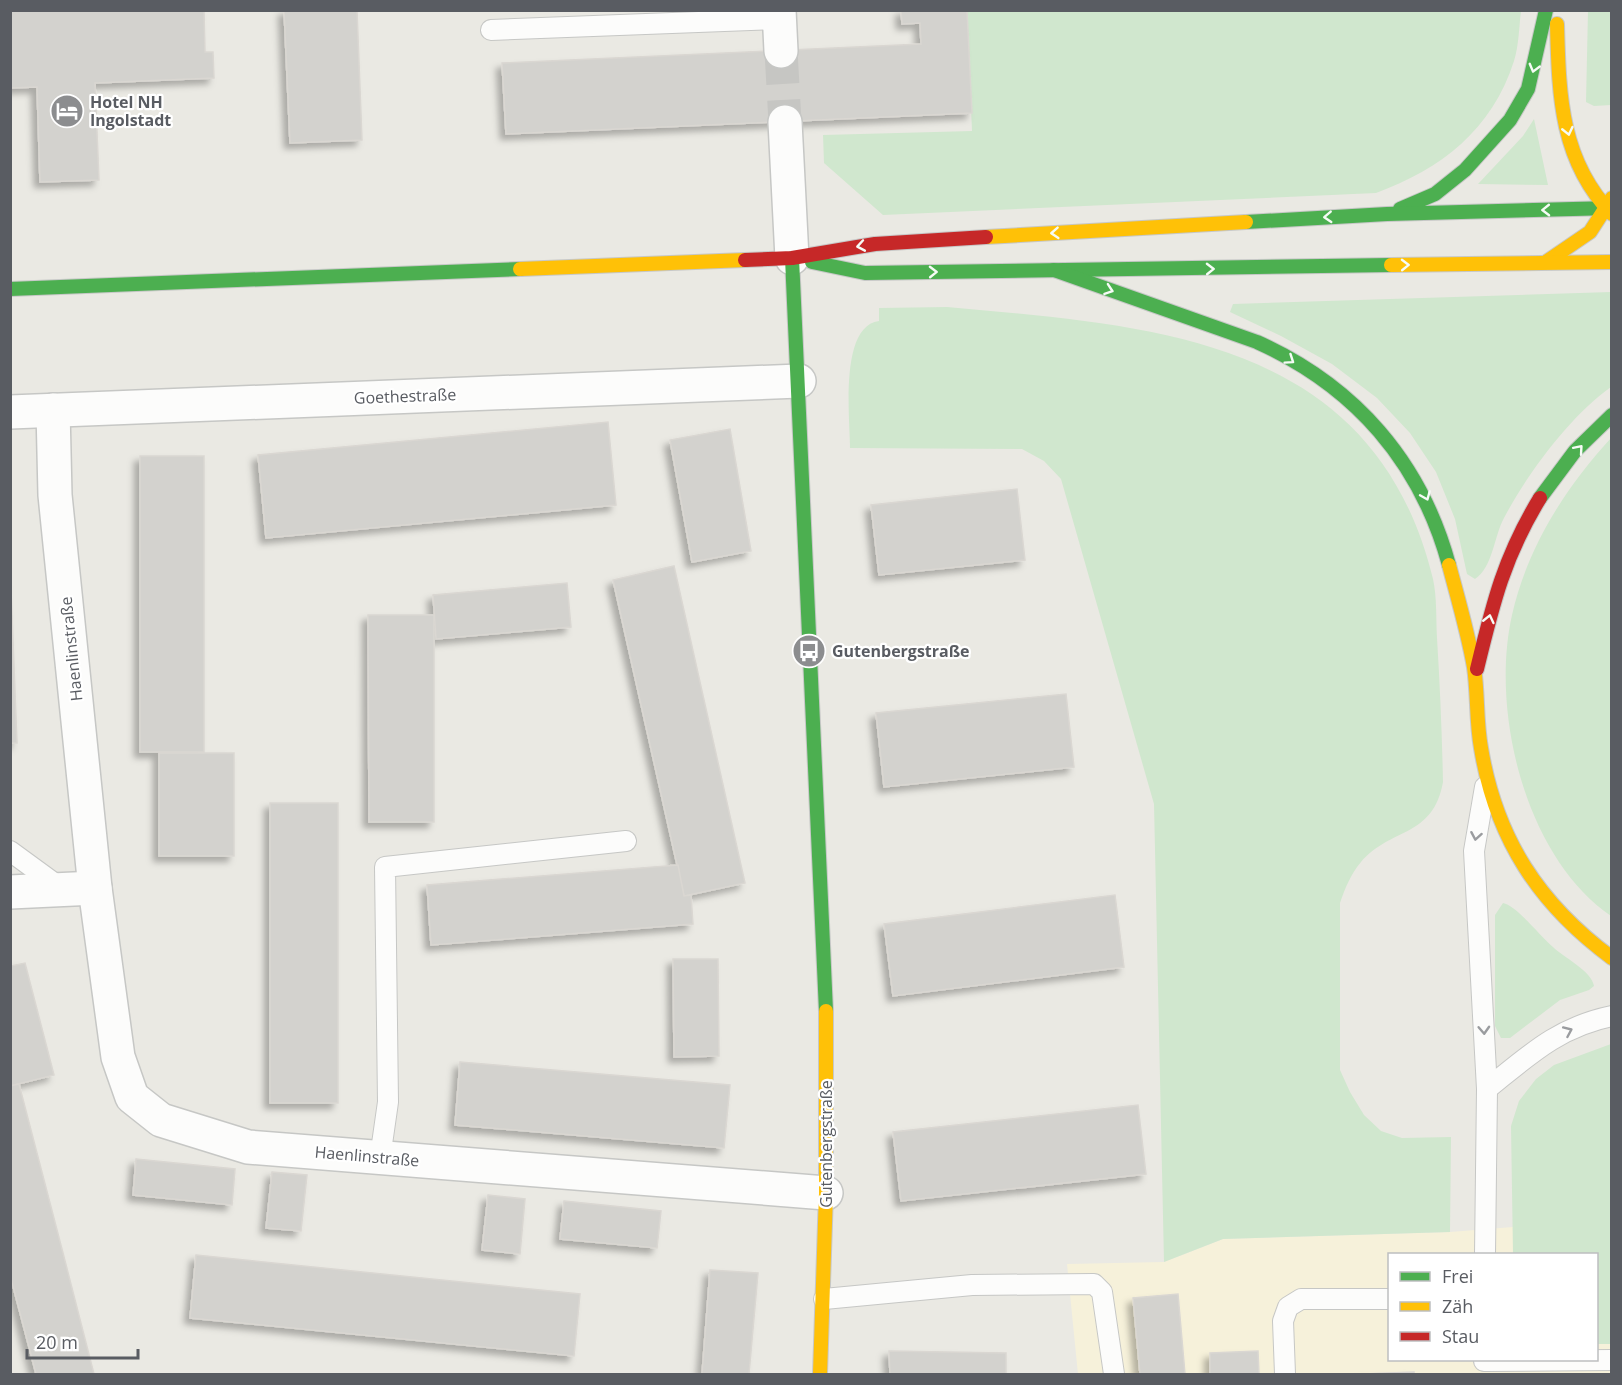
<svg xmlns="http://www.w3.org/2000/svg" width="1622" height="1385" viewBox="0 0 1622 1385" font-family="'Open Sans',sans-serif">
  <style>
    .commercial { fill: #f6f1da; fill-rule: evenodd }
    .green { fill: #d0e7ce }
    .building { fill: #d3d2ce; stroke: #dad7d2; stroke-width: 1.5; filter: url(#shadow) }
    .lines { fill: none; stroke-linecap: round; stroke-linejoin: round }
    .street-tunnel { stroke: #c6c6c3; stroke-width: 33; stroke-dasharray: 33 16; stroke-linecap: butt }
    .lane-casing { stroke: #c6c7c5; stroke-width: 22 }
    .street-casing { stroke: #c6c7c5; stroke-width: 36 }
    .fast-casing { stroke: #c7c8c7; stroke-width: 16 }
    .slow-casing { stroke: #c7c8c7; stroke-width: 16 }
    .jam-casing { stroke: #c7c8c7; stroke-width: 16 }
    .lane { stroke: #fcfcfb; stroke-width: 20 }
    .street { stroke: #fcfcfb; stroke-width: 33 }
    .fast { stroke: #4caf50; stroke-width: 14 }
    .slow { stroke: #ffc107; stroke-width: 14 }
    .jam { stroke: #c62828; stroke-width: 14 }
    .oneway { stroke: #f6fbf6 }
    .oneway2 { stroke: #9a9c9f }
    .labels { text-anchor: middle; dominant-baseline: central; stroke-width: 4.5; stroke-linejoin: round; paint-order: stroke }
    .poi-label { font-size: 16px; font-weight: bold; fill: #595c62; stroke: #fff; text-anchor: start }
    .street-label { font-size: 16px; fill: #595c62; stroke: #fff }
  </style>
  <defs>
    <filter id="shadow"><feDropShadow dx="-5.5" dy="5.5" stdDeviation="3" flood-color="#0004"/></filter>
  </defs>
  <rect width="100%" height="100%" fill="#eae9e3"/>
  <path class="commercial" d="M1513 1227 1611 1231V1374H1078L1067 1264 1164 1262 1223 1239 1450 1232ZM1390 1254H1596V1360H1390Z"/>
  <g class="green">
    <path d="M967 11H1521C1519 27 1519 45 1514 61 1492 130 1441 169 1376 193L883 215 824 163 823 135 972 131Z"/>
    <path d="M1588 11H1610L1611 105 1594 106 1586 102Z"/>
    <path d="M1534 119 1548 185 1478 184 1523 136Z"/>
    <path d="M1611 292V387C1571 415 1527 474 1504 518 1494 536 1493 567 1475 579L1467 574 1455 519 1436 472 1410 433 1377 398 1332 364 1281 336 1230 312 1233 304Z"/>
    <path d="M947 307C1154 326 1374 337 1433 579 1437 597 1436 619 1437 638 1440 686 1442 734 1443 782 1433 838 1391 827 1361 862 1351 874 1345 888 1340 903V1070L1350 1092 1364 1115 1381 1131 1402 1138 1451 1137 1450 1232 1223 1239 1164 1262 1154 804 1061 479 1044 461 1022 449 850 448C850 419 839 326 879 321V308Z"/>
    <path d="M1611 438V916C1526 858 1490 713 1512 615 1527 548 1565 488 1611 438Z"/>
    <path d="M1503 903C1516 905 1541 937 1553 947 1563 957 1592 971 1594 986L1589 990 1560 1000 1510 1038H1501L1495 1026V915Z"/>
    <path d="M1611 1044V1344H1597L1596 1254H1513L1511 1126 1519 1101 1536 1079 1554 1065Z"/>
  </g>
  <g class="building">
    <path d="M10 10H204L205 52H213L214 78 95 83 99 180 40 182 37 87 10 88Z"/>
    <path d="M284 10H357L362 140 290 143Z"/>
    <path d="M901 10H967L972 113 506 134 502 63 921 44 920 23 902 24Z"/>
    <path d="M608 422 616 505 266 538 258 455Z"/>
    <path d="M730 429 751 551 692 562 670 440Z"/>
    <rect x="140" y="456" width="64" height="296"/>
    <path d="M1017 489 1025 560 879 575 871 505Z"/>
    <path d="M10 562 17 743H10Z"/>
    <path d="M674 566 745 883 684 896 613 580Z"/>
    <path d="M567 583 571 627 436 639 433 595Z"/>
    <path d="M368 615H434V822H369Z"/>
    <path d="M1066 694 1074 767 884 787 876 713Z"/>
    <rect x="159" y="753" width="75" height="103"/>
    <rect x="270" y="803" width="68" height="300"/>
    <path d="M678 865 684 896 691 895 693 924 431 945 427 885Z"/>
    <path d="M1115 895 1124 967 893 996 884 924Z"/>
    <path d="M673 959H718L719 1056 674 1057Z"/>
    <path d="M25 963 54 1075 10 1086V966Z"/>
    <path d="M460 1062 730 1085 724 1148 455 1125Z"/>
    <path d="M19 1084 63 1253 94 1374H36L10 1275V1086Z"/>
    <path d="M1138 1105 1146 1174 901 1201 893 1132Z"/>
    <path d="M136 1159 235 1169 232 1205 133 1195Z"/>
    <path d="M272 1172 307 1175 301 1231 266 1228Z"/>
    <path d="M488 1195 525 1199 520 1254 482 1250Z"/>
    <path d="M564 1201 661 1211 657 1248 560 1239Z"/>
    <path d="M196 1255 580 1294 574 1356 190 1318Z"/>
    <path d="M710 1270 758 1273 749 1374H702Z"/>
    <path d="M1178 1294 1185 1374H1140L1133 1298Z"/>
    <path d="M889 1351 1006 1353V1374H890Z"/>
    <path d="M1258 1351 1259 1374H1210V1353Z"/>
    <path d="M1414 1372V1374H1362Z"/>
  </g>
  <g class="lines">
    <path class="street-tunnel" d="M781 51 785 122"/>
    <g class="lane-casing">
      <g id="lane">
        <path d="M491 30 780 19"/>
        <path d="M1485 787 1474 851 1487 1089 1485 1254"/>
        <path d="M10 851 62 889"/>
        <path d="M1487 1089C1528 1056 1558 1027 1612 1016"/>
        <path d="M380 1158 388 1102 385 867 626 841"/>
        <path d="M824 1299 972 1285 1094 1284 1102 1292 1114 1374"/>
        <path d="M1484 1361 1612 1360"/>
        <path d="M1285 1374 1283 1321 1288 1307 1301 1299H1390"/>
      </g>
    </g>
    <g class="street-casing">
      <g id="street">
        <path d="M779 10 781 51"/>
        <path d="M785 122 792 258"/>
        <path d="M53 410 55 495 95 888 118 1057 132 1097 161 1120 248 1147 826 1193"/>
        <path d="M10 412 799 381"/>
        <path d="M10 892 95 888"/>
      </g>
    </g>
    <g class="fast-casing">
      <g id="fast">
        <path d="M1400 209 1435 194 1465 170 1510 120 1528 89 1546 10"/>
        <path d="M1246 222 1387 214 1612 208"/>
        <path d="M792 258 826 1011"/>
        <path d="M812 262 865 273 1391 265"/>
        <path d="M1054 270 1257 342C1355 386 1421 462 1449 565"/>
        <path d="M10 289 520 269"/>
        <path d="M1540 498 1575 451 1612 415"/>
      </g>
    </g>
    <g class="slow-casing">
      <g id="slow">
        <path d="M1557 24C1559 95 1560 160 1612 214"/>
        <path d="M986 237 1246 222"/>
        <path d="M1546 262 1590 232 1612 198"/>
        <path d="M1391 265 1612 262"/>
        <path d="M520 269 745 260"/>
        <path d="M1449 565C1458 599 1468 633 1474 667 1478 694 1476 721 1481 748 1496 839 1539 904 1612 958"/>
        <path d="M820 1374 826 1193V1011"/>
      </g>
    </g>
    <g class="jam-casing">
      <g id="jam">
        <path d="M745 260 792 258 875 244 986 237"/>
        <path d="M1477 669C1493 603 1504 557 1540 498"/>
      </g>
    </g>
    <use href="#lane" class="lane"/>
    <use href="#street" class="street"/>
    <use href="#fast" class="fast"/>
    <use href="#slow" class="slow"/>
    <use href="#jam" class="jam"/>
  </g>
  <defs><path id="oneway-chevron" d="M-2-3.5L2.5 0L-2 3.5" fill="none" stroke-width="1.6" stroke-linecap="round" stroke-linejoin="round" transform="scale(1.5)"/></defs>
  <g class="oneway">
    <use href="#oneway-chevron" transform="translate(1534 68) rotate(105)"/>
    <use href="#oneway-chevron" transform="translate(1568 131) rotate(77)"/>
    <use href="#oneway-chevron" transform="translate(1546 210) rotate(179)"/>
    <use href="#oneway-chevron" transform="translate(1328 217) rotate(177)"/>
    <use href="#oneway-chevron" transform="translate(1055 233) rotate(176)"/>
    <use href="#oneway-chevron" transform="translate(861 246) rotate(170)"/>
    <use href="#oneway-chevron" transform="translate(1405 265) rotate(-1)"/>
    <use href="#oneway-chevron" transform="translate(1210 269) rotate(-1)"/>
    <use href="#oneway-chevron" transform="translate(933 272) rotate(-1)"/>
    <use href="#oneway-chevron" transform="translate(1109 290) rotate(19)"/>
    <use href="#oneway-chevron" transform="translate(1290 360) rotate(34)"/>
    <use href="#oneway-chevron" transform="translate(1579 449) rotate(-49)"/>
    <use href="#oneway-chevron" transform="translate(1426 496) rotate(67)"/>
    <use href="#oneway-chevron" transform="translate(1489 619) rotate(-77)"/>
  </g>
  <g class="oneway2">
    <use href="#oneway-chevron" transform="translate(1476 836) rotate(100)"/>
    <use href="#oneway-chevron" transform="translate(1484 1030) rotate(87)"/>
    <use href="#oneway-chevron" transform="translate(1568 1031) rotate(-24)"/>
  </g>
  <defs>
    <g id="hotel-disc" transform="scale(1.725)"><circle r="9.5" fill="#8c8d8f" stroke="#fff"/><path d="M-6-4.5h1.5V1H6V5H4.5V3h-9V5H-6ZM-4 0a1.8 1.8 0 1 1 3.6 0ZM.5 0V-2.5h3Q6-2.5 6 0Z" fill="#fff"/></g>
    <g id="bus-disc" transform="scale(1.725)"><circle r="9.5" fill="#8c8d8f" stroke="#fff"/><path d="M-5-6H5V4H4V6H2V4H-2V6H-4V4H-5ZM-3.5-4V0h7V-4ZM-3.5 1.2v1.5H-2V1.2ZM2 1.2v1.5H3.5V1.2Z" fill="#fff"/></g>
  </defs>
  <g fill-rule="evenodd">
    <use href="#hotel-disc" x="67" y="111"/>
    <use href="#bus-disc" x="809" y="651"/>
  </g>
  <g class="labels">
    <g class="poi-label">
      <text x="90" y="102">Hotel NH<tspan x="90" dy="18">Ingolstadt</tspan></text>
      <text x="832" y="651">Gutenbergstraße</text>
    </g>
    <g class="street-label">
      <text transform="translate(405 396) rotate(-2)">Goethestraße</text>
      <text transform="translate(71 649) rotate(-96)">Haenlinstraße</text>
      <text transform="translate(826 1144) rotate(-90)">Gutenbergstraße</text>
      <text transform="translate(367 1156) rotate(5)">Haenlinstraße</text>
    </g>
  </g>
  <rect width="1622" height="1385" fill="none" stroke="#595c62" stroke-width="24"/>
  <rect x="1388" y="1253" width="210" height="108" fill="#ffffff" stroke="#bdbec0" stroke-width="1.5"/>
  <rect x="1400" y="1272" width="30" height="9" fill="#4caf50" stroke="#bdbec0" stroke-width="1.5"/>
  <text x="1442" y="1283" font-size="18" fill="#595c62">Frei</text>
  <rect x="1400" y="1302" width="30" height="9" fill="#ffc107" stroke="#bdbec0" stroke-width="1.5"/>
  <text x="1442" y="1313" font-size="18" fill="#595c62">Zäh</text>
  <rect x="1400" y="1332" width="30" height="9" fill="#c62828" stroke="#bdbec0" stroke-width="1.5"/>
  <text x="1442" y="1343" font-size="18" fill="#595c62">Stau</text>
  <path d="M27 1349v9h111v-9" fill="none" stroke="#595c62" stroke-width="3"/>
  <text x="36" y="1349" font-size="18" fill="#595c62" stroke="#ffffff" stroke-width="4.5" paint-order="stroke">20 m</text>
</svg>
